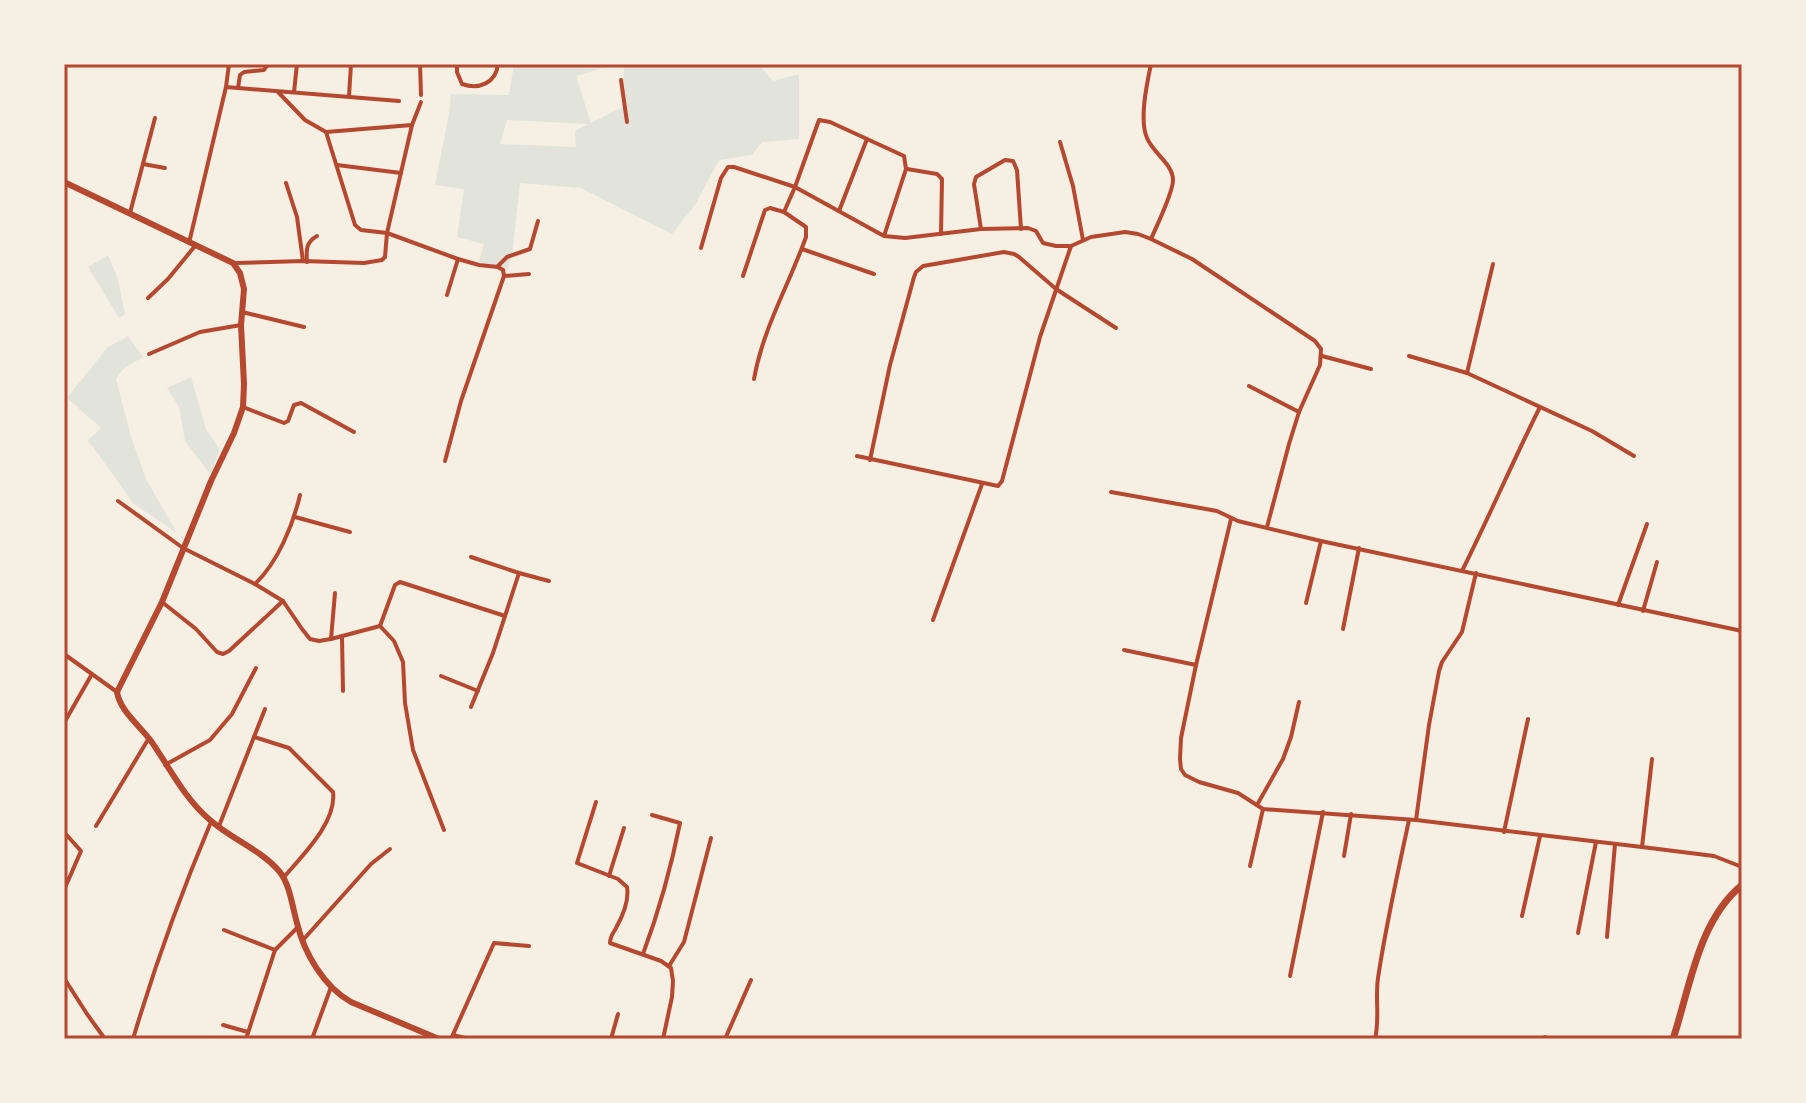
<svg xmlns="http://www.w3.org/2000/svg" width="1806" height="1103" viewBox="0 0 1806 1103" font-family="'Libre Baskerville',serif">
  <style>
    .green { fill: #e2e4dc; fill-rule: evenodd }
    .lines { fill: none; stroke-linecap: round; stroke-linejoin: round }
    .minor { stroke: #b5482f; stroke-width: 4 }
    .tertiary { stroke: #b5482f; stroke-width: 6 }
    .trunk { stroke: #b5482f; stroke-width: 7 }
    .neatline { fill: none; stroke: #b5482f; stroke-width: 3 }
  </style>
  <rect width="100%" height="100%" fill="#f6efe4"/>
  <g class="green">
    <path d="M514 64H618L576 76 591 123 623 107 624 64H758L773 81 799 74V139L762 142 752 155 719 160 695 205 672 234 581 188 520 183 512 256 506 274 479 261 484 244 457 237 464 189 435 185 449 114 451 94 509 95ZM507 120 588 124 575 131 576 147 500 144Z"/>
    <path d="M108 255 118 279 125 314 119 318 88 267Z"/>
    <path d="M128 336 143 357 123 369 116 379 131 437 147 481 177 533 134 504 94 448 87 441 101 428 67 398 108 347Z"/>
    <path d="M191 377 206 429 220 450 210 474 185 441 179 407 167 388Z"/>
  </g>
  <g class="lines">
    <g class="minor">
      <path d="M420 64 421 95"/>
      <path d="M457 64V72L462 84C479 90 496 83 498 64"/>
      <path d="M621 80 627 122"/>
      <path d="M226 87 229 64"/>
      <path d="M238 88 240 75 244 72 264 70 268 64"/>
      <path d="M278 92 305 120 326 132 412 125 421 102"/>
      <path d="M294 92 297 64"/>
      <path d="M349 96 351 64"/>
      <path d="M326 132 355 225 361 230 387 233 458 259 447 295"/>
      <path d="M1060 142 1073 186 1083 240"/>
      <path d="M143 164 165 168"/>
      <path d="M337 165 401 173"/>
      <path d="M907 169 937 174 942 179 941 234"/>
      <path d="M286 183 297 217 303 261"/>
      <path d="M839 211 867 139"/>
      <path d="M130 213 155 118"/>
      <path d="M981 229 974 184 976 177 1005 160 1013 161 1017 170 1021 229"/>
      <path d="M884 236 906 169 904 156 830 122 819 120 795 187 884 236 905 238 981 229 1028 228 1036 231 1043 243 1056 246H1071L1091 237 1125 232 1138 234 1151 239 1192 259 1315 341 1321 349 1320 365 1299 412 1289 444 1267 527"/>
      <path d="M1151 239C1157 225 1173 193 1173 180 1173 164 1153 153 1147 138 1139 120 1147 83 1151 64"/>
      <path d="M189 243 226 87 399 101"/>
      <path d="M701 248 721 178 728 167H734L795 187 784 212 806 227V237C789 285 763 328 754 379"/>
      <path d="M802 249 874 274"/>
      <path d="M458 259 479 265 498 267"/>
      <path d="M307 262C306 250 306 242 317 236"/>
      <path d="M235 263 303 261 364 263 382 260 385 257 387 233 412 125"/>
      <path d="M498 266 507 257 530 249 538 221"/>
      <path d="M504 276 529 274"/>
      <path d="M743 276 765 210 770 208 784 212"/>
      <path d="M148 298 168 279 195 246"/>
      <path d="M242 312 304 327"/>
      <path d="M149 354 200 332 241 325"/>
      <path d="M1322 356 1371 369"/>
      <path d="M1409 356 1467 373 1592 431 1634 456"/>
      <path d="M1467 373 1493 264"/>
      <path d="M1249 386 1299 412"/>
      <path d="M243 407 284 423 288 421 294 405 301 403 354 432"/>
      <path d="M857 456 998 486 1002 481 1040 337 1071 246"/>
      <path d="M870 460 890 365 914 277 916 272 923 266 1004 252 1014 254 1019 257 1056 289 1116 328"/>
      <path d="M445 461 461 401 504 276 503 270 498 267"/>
      <path d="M1111 492 1217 511 1238 521 1321 541 1742 631"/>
      <path d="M118 501 183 548 255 584 283 601 302 629 310 639 319 641 331 639 380 626"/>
      <path d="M295 517 350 532"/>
      <path d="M1231 519 1196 665 1181 738 1180 759 1181 769 1185 775 1199 782 1238 793 1263 809 1416 820 1642 847 1714 856 1742 867"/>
      <path d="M471 557 519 573 493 653 471 707"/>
      <path d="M1462 571C1489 517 1513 461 1540 407"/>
      <path d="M519 573 549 581"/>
      <path d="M255 584C278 562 293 525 300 495"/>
      <path d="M162 602 196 629 217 652 223 654 229 651 283 601"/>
      <path d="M1306 603 1321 541"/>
      <path d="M1618 605 1647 524"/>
      <path d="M1643 611 1657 562"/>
      <path d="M933 620 982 484"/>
      <path d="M380 626 394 641 403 662 405 703 413 750 444 830"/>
      <path d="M380 626 395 585 400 582 505 616"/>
      <path d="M1343 629 1359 548"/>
      <path d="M342 637 343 691"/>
      <path d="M331 639 335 593"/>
      <path d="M1124 650 1196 665"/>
      <path d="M64 654 117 692"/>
      <path d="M441 676 478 691"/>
      <path d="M64 723 92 674"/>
      <path d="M254 737 289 748 333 792C337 822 302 856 284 877"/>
      <path d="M165 765 210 740 232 714 256 668"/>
      <path d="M596 802 577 863 618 879 627 887C629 899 623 915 617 926 614 933 610 935 610 943L661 961 671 968 673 981 672 997 663 1039"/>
      <path d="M1257 805 1283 759 1291 737 1299 702"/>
      <path d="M1416 820 1429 725 1439 671 1442 662 1462 632 1476 573"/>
      <path d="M96 826 149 738"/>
      <path d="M219 826 265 709"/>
      <path d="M64 832 81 851 64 890"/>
      <path d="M1504 832 1528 719"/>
      <path d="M1642 847 1652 759"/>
      <path d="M1344 856 1351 814"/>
      <path d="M1250 866 1263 809"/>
      <path d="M609 876 624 828"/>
      <path d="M1522 916 1540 836"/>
      <path d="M224 930 275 950"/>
      <path d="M1578 933 1596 842"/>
      <path d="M1607 937 1615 844"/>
      <path d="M303 940 371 864 390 849"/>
      <path d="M643 954C659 911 671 868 680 823L652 815"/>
      <path d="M669 966 684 942 711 838"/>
      <path d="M1290 976 1323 812"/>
      <path d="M64 978 87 1014 105 1039"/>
      <path d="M223 1025 248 1032"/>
      <path d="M453 1035 469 1039"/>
      <path d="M1545 1037V1039"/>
      <path d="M133 1039C155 965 181 893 211 822"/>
      <path d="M246 1039 275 950 298 927"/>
      <path d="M312 1039 331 987"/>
      <path d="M451 1039 494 943 529 946"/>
      <path d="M611 1039 618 1014"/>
      <path d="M725 1039 751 980"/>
      <path d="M1375 1039C1380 1019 1375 999 1378 978 1386 924 1398 872 1409 820"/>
    </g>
    <path class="tertiary" d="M64 182 233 263 240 273 244 289 241 325 244 384 243 407 234 433 211 481 162 602 117 692C120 711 140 726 151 741 170 768 184 798 210 820 231 839 260 849 279 871 290 884 292 906 297 923 304 953 324 987 351 1002L439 1039"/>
    <path class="trunk" d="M1673 1039C1690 988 1698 921 1742 885"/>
  </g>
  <rect width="1806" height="1103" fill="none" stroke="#f6efe4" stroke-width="132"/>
  <rect x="66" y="66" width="1674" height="971" class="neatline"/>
</svg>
